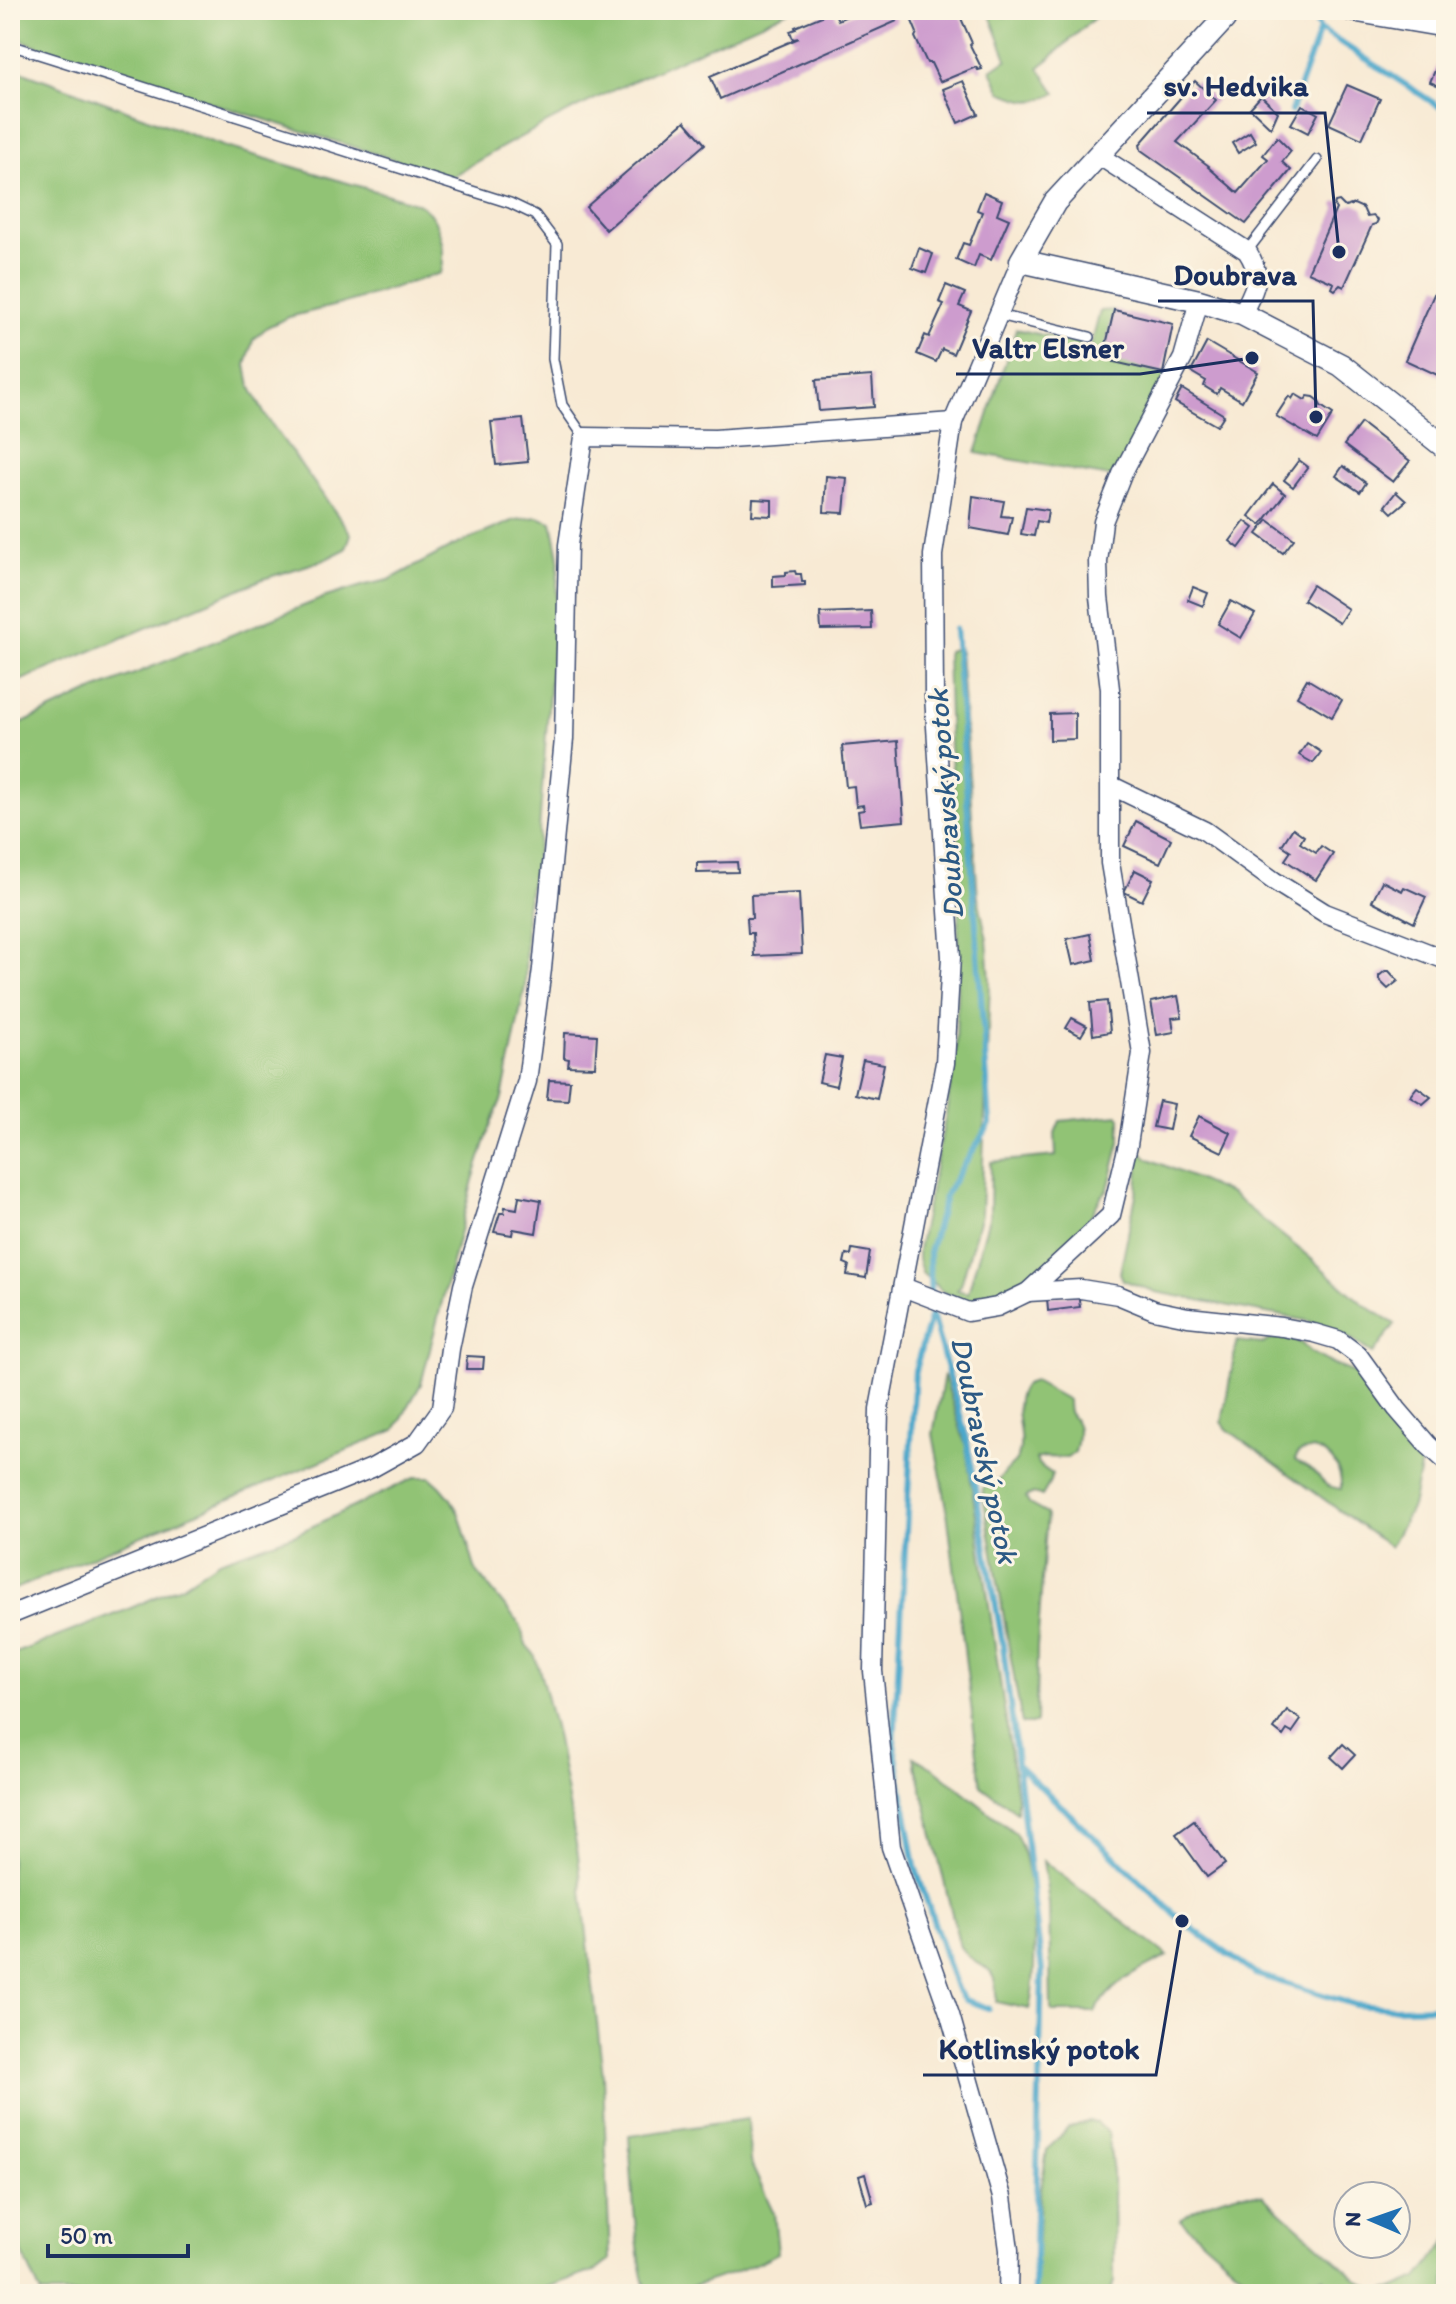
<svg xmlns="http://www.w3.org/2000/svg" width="1456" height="2304" viewBox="0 0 1456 2304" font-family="Itim,sans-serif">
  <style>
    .green { fill: #91c374; stroke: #567969; stroke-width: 2; fill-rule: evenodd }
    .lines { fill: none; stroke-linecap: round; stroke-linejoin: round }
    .stream { stroke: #4da8cb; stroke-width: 6 }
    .building { fill: #cd9cce }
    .service-casing { stroke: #3c4b70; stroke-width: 12 }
    .minor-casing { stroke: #3c4b70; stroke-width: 21 }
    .tertiary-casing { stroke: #3c4b70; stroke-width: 25 }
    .service { stroke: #fff; stroke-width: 9 }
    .minor { stroke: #fff; stroke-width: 18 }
    .tertiary { stroke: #fff; stroke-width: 22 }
    .labels { text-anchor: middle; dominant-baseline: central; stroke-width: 6; stroke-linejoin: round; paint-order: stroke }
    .water-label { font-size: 30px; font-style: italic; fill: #2c5984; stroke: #fcf5e5 }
    .leader { fill: none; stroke: #1b2f5e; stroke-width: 3 }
    .callout-dot { fill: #1b2f5e; stroke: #fcf5e5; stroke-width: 3 }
    .callout-label { font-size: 30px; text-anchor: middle; font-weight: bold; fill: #1b2f5e; stroke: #fcf5e5; stroke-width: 6; stroke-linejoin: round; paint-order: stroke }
  </style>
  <rect width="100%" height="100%" fill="#fcf5e5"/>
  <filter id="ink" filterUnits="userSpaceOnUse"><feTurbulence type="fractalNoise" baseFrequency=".0125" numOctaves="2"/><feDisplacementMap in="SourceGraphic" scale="16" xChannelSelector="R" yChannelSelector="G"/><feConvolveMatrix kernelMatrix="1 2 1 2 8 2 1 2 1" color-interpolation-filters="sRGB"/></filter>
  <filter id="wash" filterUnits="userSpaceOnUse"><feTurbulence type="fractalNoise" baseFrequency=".006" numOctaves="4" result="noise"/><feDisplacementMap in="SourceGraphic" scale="32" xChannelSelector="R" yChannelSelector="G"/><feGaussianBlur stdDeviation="1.8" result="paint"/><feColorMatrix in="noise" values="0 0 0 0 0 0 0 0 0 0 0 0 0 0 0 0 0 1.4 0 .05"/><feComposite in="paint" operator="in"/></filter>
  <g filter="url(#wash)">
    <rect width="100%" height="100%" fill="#f8ead4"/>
    <g class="green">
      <path d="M10 10H791C676 61 558 111 451 177L98 68 10 36Z"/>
      <path d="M988 10H1001L1005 17 1012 14V10L1026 12 1103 10 1039 68 1056 93C1032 105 1025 102 1001 92L991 70 1007 59Z"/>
      <path d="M10 67 223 146 419 204C440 217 447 250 441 273L341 304 289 317 267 327 253 340 246 365 250 386 265 415 351 534 346 549 324 560 263 579 10 685Z"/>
      <path d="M1114 310 1107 346 1117 348 1163 373 1167 377 1115 478 976 453 1016 329 1091 346 1100 311Z"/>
      <path d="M537 517 552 522 559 557 538 845 526 908 525 987 502 1098 491 1124 473 1180 421 1384 395 1430 10 1591V729L92 691 283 614 326 597 365 585 389 580 451 547 515 520Z"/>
      <path d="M956 648H959L960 652 978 897 987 939 990 981 981 1214 961 1285 957 1290 968 1293 990 1214 991 1162 1056 1156 1055 1133 1060 1121 1118 1115 1120 1118V1142L1108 1189 1101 1197 1080 1237 1030 1288 977 1304 943 1292 922 1273 918 1259V1249L946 1115 956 1049 959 898 962 868 950 747 947 655 948 651Z"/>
      <path d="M1140 1149 1147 1158 1231 1194 1308 1256 1363 1304 1395 1324 1373 1354 1353 1340 1309 1321 1156 1292 1123 1280 1120 1273 1137 1190Z"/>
      <path d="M1282 1337 1301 1343 1312 1353 1334 1365 1355 1373 1372 1397 1418 1445 1422 1458 1412 1507 1390 1547 1227 1429 1222 1422 1237 1341 1263 1344 1269 1340ZM1313 1449C1332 1455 1342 1468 1341 1489 1320 1485 1326 1483 1313 1471 1308 1466 1301 1465 1295 1460L1298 1453Z"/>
      <path d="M944 1375 966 1447 1017 1797V1812L981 1786 946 1503 933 1434Z"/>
      <path d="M1034 1381 1068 1400C1068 1420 1072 1411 1077 1425 1080 1433 1077 1444 1075 1452L1067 1458 1045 1457 1036 1459 1038 1464 1052 1474 1049 1484 1042 1496C1036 1493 1030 1493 1026 1498L1029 1504 1047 1514 1037 1647 1036 1722 1035 1724H1022L982 1488C998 1484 997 1482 1006 1471 1011 1465 1016 1463 1018 1457 1027 1432 1007 1407 1025 1384Z"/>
      <path d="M416 1477H430L441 1487 451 1499 459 1514 476 1571 520 1625 526 1645 534 1654 541 1675 557 1739 578 1855 603 2075 610 2260 597 2270 527 2294H41L10 2227V1655L124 1611 183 1585 219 1561 296 1534Z"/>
      <path d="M914 1757 936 1770 1015 1833C1035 1865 1039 1973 1029 2009L996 2002C998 1959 979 1973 960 1947Z"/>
      <path d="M1043 1861 1168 1956C1135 1974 1116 1978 1095 2012H1053L1051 2009 1049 1904Z"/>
      <path d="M748 2119 750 2162 774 2213 778 2253C753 2267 677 2295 650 2294 636 2279 631 2163 629 2136Z"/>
      <path d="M1089 2121 1097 2123 1108 2132 1113 2173 1114 2281 1110 2294H1035L1040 2195 1047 2150 1068 2128Z"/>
      <path d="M1239 2193 1262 2195 1357 2279 1377 2291 1395 2288 1418 2278 1446 2242V2294H1334L1336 2291 1323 2277 1311 2280 1307 2287 1310 2294H1265L1180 2220C1197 2205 1217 2199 1239 2193Z"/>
    </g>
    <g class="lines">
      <g class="stream">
        <path d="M1320 29 1446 111"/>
        <path d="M1291 111 1320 29 1309 10"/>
        <path d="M955 629 990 1124 946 1193 929 1253 931 1312 966 1436 1003 1646 1042 1970 1034 2294"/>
        <path d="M931 1314 915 1370 894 1744 915 1866 956 1988 965 2000 988 2008"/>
        <path d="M1019 1766 1182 1921 1255 1974 1356 2005 1393 2008 1446 2007"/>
      </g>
    </g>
    <g id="blocks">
      <g class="building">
        <path d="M824 10H833L838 20 861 10H892L897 21 720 99 710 76 799 38 793 39 790 31 796 29 795 27 822 16 820 12Z"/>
        <path d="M912 10H955L957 15 960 16 972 43 970 45 982 69 978 70 976 67 940 82 931 63H927L915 37 917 33 909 14Z"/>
        <path d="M1440 59 1446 62V89L1430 82Z"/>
        <path d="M963 81 978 114 958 123 943 89Z"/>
        <path d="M1195 81 1216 100 1177 142 1209 166 1208 167 1238 193 1268 159 1263 155 1277 137 1291 151 1282 162 1291 170 1246 224 1141 150 1140 144Z"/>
        <path d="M1347 85 1380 99 1362 139 1329 124Z"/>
        <path d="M1261 96 1278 112 1271 128 1250 108Z"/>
        <path d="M1302 105 1318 114 1308 133 1291 124Z"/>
        <path d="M685 121 705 144 606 230 586 207Z"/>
        <path d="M1250 132 1256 142 1238 153 1232 143Z"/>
        <path d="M984 192 1002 200 997 214 1009 219 991 260 979 255 974 268 956 260 963 243 969 245 982 212 977 210Z"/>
        <path d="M1339 201 1345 207 1354 204 1363 208 1367 217 1373 216 1378 220 1376 224 1372 225 1344 287 1340 285 1335 290 1332 288 1334 283 1308 272 1336 209 1334 206 1335 202Z"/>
        <path d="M919 248 933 254 926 273 912 268Z"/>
        <path d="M946 285 965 293 959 306 971 311 953 354 942 349 936 362 917 354 925 335 929 337 944 304 939 302Z"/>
        <path d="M1438 285 1446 289V379L1405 360Z"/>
        <path d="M1114 310 1173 324 1163 373 1114 362 1117 348 1106 345Z"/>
        <path d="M1207 342 1258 372 1242 401 1220 388 1217 394 1204 386 1206 381 1191 372Z"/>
        <path d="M872 376 874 407 819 411 816 380Z"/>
        <path d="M1182 389 1224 415 1217 426 1175 402Z"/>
        <path d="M1295 394 1305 400 1308 396 1314 397 1318 400 1321 406 1333 414 1317 440 1276 416 1289 396 1292 399Z"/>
        <path d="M523 419 528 462 496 465 491 422Z"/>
        <path d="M1361 423 1410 461 1393 482 1344 445Z"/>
        <path d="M1299 460 1308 467 1293 487 1284 480Z"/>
        <path d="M1343 466 1366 483 1360 492 1336 476Z"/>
        <path d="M826 476 847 478 844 513 824 512Z"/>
        <path d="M1273 484 1285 494 1261 525 1249 516Z"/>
        <path d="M1396 492 1406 501 1392 513 1385 506Z"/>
        <path d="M973 496 1004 501 1001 516 1012 517 1008 535 970 528Z"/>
        <path d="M753 499 772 500V516L752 515Z"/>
        <path d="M1026 507 1048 510 1046 523 1037 521 1034 536 1021 534Z"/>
        <path d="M1268 520 1294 539 1283 553 1257 534Z"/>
        <path d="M1245 521 1254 528 1239 548 1230 541Z"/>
        <path d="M795 571 796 574H801L802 582H805V585L773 587V576L786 575V572Z"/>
        <path d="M1312 585 1348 609 1339 623 1303 600Z"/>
        <path d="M1193 587 1208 593 1203 606 1188 600Z"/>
        <path d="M1231 601 1255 614 1241 638 1218 624Z"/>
        <path d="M871 611 872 629 821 630 820 613Z"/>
        <path d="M1307 679 1342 700 1332 717 1297 696Z"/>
        <path d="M1075 713V739L1050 740V714Z"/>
        <path d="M898 741 904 821 860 825 858 811 864 810 863 805 856 806 854 786 846 787 842 746Z"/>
        <path d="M1307 743 1321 752 1313 763 1299 755Z"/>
        <path d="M1136 821 1171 839 1160 863 1124 846Z"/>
        <path d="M1293 828 1304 836 1300 843 1316 853 1321 846 1333 854 1316 880 1285 860 1291 851 1282 845Z"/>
        <path d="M737 862 738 872 697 873V863Z"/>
        <path d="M1135 870 1153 879 1142 901 1124 892Z"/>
        <path d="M1382 881 1402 891 1404 887 1426 897 1414 923 1372 901Z"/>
        <path d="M799 893 802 954 754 956 753 933H748L747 918H752L751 895Z"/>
        <path d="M1090 934 1095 960 1073 965 1067 939Z"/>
        <path d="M1385 971H1389L1398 981 1388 989 1379 980V976Z"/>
        <path d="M1178 996 1182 1017 1172 1018 1174 1032 1157 1035 1151 1002Z"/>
        <path d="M1107 1001 1110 1032 1093 1035 1090 1003Z"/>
        <path d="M1072 1018 1087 1026 1081 1036 1066 1028Z"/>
        <path d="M565 1033 597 1035 595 1067 568 1066 569 1059 564 1058Z"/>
        <path d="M825 1055 842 1058 836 1086 819 1082Z"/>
        <path d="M863 1060 884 1064 877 1099 855 1094Z"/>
        <path d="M549 1080 570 1081 568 1100 547 1099Z"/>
        <path d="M1417 1087 1431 1097 1423 1104 1410 1096Z"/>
        <path d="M1159 1101 1174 1104 1169 1130 1153 1127Z"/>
        <path d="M1199 1116 1231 1133 1222 1152 1189 1136Z"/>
        <path d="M519 1196 541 1200 536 1233 513 1229 512 1235 494 1232 500 1213H504L505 1207 517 1209Z"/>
        <path d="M852 1249 870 1252 866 1278 847 1275 849 1265 844 1263 846 1254 851 1255Z"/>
        <path d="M1078 1294 1080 1307 1048 1311 1047 1297Z"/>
        <path d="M467 1356 484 1357 483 1369H466Z"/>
        <path d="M1287 1710 1301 1720 1292 1733 1287 1730 1283 1736 1274 1729Z"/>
        <path d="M1343 1744 1355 1755 1343 1768 1331 1757Z"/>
        <path d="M1194 1821 1225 1864 1207 1877 1176 1834Z"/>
        <path d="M865 2174 873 2202 867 2204 859 2176Z"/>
      </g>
    </g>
  </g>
  <g filter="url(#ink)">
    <use href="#blocks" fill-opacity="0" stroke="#3c4b70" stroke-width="2"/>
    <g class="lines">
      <g class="service-casing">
        <g id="service">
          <path d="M10 45 510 203 535 215 557 244 553 359 562 405 584 437"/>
          <path d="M1247 251 1317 160"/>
          <path d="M999 315 1090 337"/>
        </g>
      </g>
      <g class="minor-casing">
        <g id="minor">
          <path d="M1098 155 1247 251C1264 277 1255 287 1242 314"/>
          <path d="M1112 786 1205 831 1274 881 1325 913 1446 960"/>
          <path d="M903 1287 968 1312 997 1307 1028 1292 1111 1215 1128 1145 1142 1053 1110 863V689L1099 597 1098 562 1103 522 1122 474 1183 358 1199 301"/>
          <path d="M1028 1292 1081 1289 1118 1295 1154 1310 1188 1317 1282 1327 1314 1333 1338 1340 1358 1355 1397 1409 1428 1445 1446 1461"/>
          <path d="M10 1615 372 1468 417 1443 442 1408 450 1349 463 1286 527 1081 542 969 564 739 568 545 584 437 715 439 953 422"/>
          <path d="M1008 2294 1009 2250 1002 2197 950 2015 891 1847 873 1671 879 1409 945 1063 951 957 934 696 933 555 953 422 1021 261"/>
        </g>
      </g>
      <g class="tertiary-casing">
        <g id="tertiary">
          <path d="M1229 10 1224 19 1055 202 1021 261 1199 301 1242 314 1341 365 1446 448"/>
          <path d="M1352 10 1446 26"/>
        </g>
      </g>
      <use href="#service" class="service"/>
      <use href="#minor" class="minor"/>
      <use href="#tertiary" class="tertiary"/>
    </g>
  </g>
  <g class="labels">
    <g class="water-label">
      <text transform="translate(945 804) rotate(-94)">Doubravský potok</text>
      <text transform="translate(985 1450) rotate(78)">Doubravský potok</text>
    </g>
  </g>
  <path class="leader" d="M1339 252L1325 113H1147M1316 417L1313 301H1158M1252 358L1140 374H956M1182 1921L1156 2075H923"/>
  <g class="callout-dot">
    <circle cx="1339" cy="252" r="8"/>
    <circle cx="1316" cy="417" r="8"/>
    <circle cx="1252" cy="358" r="8"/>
    <circle cx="1182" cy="1921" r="8"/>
  </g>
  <g class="callout-label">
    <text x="1236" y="96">sv. Hedvika</text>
    <text x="1235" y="285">Doubrava</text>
    <text x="1048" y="358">Valtr Elsner</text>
    <text x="1039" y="2059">Kotlinský potok</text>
  </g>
  <rect width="1456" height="2304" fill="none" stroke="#fcf5e5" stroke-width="40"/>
  <g transform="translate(1372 2220) rotate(272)"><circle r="38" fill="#fcf5e5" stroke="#a2a6af" stroke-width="2"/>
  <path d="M0-6L14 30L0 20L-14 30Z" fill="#1f6fb2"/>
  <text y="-12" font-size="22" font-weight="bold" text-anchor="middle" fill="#1b2f5e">N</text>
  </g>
  <path d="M48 2244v12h140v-12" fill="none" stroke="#1b2f5e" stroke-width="4"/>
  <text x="60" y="2244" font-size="24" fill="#1b2f5e" stroke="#fcf5e5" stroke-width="6" paint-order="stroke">50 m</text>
</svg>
